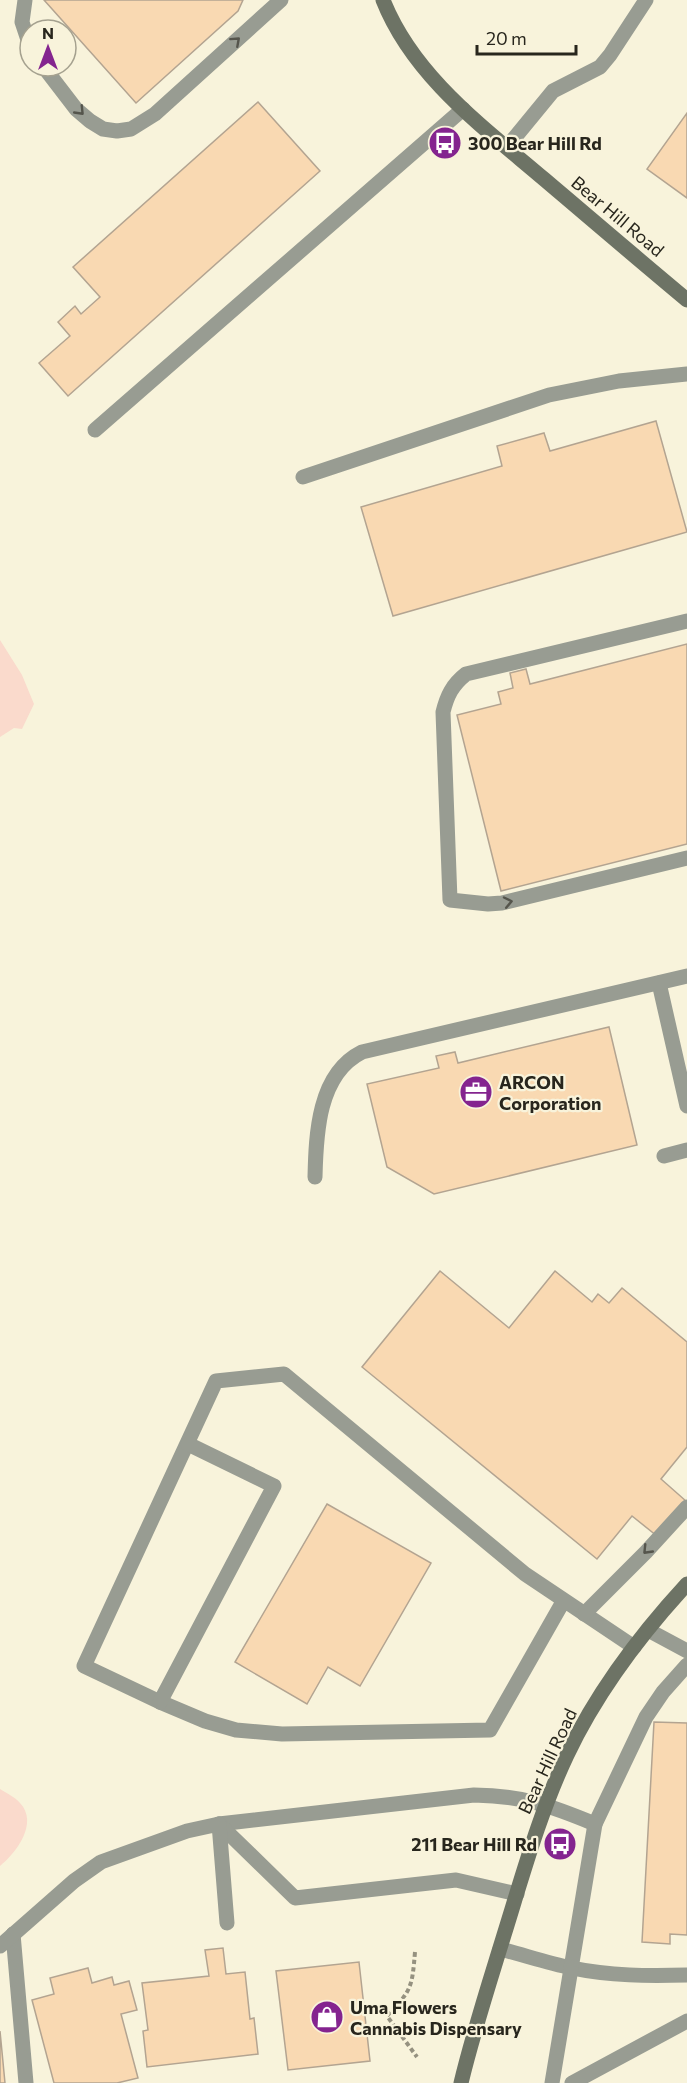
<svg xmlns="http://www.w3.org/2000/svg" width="687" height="2083" viewBox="0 0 687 2083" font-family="Commissioner,sans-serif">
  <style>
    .green { fill: #fadacc }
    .building { fill: #f9d9b2; stroke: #b3a491; stroke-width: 1.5 }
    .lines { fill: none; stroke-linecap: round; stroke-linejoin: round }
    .path { stroke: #959180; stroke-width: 4; stroke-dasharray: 4.5 3; stroke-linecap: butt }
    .lane { stroke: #989c92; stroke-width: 15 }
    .secondary { stroke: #6d7365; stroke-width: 15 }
    .oneway { stroke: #55554c }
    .labels { text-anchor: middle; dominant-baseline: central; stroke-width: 4.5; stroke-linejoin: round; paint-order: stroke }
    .poi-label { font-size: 18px; font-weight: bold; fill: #28261d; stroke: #f8f3db; text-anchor: start }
    .street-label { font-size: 18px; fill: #28261d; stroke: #f8f3db }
  </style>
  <rect width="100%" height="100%" fill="#f8f3db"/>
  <g class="green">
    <path d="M0 640 22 675 34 704 22 729 14 728 0 737Z"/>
    <path d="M0 1789C6 1793 15 1797 20 1803 39 1823 16 1853 0 1866Z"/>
  </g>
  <g class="building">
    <path d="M44 0H243L238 11 136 103Z"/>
    <path d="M258 102 320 171 68 396 39 363 70 336 58 322 75 306 81 314 100 297 73 267Z"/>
    <path d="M687 113V198L647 169Z"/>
    <path d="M656 421 687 532 393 616 361 507 502 466 497 446 544 433 550 451Z"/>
    <path d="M687 644V844L501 891 457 715 501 704 498 692 513 688 510 673 526 669 530 684Z"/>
    <path d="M609 1027 637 1145 434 1194 387 1167 367 1084 439 1068 436 1056 455 1052 458 1063Z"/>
    <path d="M440 1271 509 1328 555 1271 592 1302 598 1294 609 1303 622 1288 687 1342V1447L661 1479 686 1501 657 1536 632 1516 597 1559 362 1367Z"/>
    <path d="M327 1504 431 1563 360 1686 328 1667 307 1704 235 1662Z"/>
    <path d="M654 1722 687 1723V1935L670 1934V1944L642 1942Z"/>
    <path d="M223 1948 226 1974 245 1972 250 2019 254 2018 258 2054 147 2067 143 2031 148 2030 142 1983 209 1976 205 1950Z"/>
    <path d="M359 1962 370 2061 288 2070 276 1971Z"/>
    <path d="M88 1968 92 1983 112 1977 114 1985 129 1981 137 2010 121 2014 138 2078 117 2083H54L32 2000 54 1994 50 1978Z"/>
    <path d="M0 2031 5 2083H0Z"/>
  </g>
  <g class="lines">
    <path class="path" d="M415 1952C412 1987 412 1990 387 2016L417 2057"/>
    <g class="lane">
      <path d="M25 0 22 22 30 46"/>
      <path d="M43 66 76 109 90 121 103 129 117 131 131 129 155 114 281 0"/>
      <path d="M507 147 553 91 600 67 610 55 646 0"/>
      <path d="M95 430 463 109"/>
      <path d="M303 477 549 395 619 381 687 374"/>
      <path d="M687 621 466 674C452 685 447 696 443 712L450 900 488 904 502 903 687 858"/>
      <path d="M659 983 687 1106"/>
      <path d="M664 1156 687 1150"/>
      <path d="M315 1177C316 1134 318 1074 362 1052L687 976"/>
      <path d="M564 1600 490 1730 282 1734 236 1730 205 1721 160 1702 84 1666 216 1381 284 1374 525 1574 634 1647"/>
      <path d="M584 1614 646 1552 687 1507"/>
      <path d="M648 1630 687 1651"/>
      <path d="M160 1702 274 1486 188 1444"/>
      <path d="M219 1824 474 1795C524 1796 549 1805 595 1824L646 1717 663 1692 687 1665"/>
      <path d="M219 1824 295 1898 456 1880 517 1894"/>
      <path d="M13 1934 26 2083"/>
      <path d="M0 1946 74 1881 101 1862 187 1831 219 1824 227 1923"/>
      <path d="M500 1949C524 1955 547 1963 572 1968 610 1976 648 1976 687 1975"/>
      <path d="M552 2083 595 1824"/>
      <path d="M572 2083 687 2021"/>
    </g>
    <g class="secondary">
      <path d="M383 0C413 76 483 127 544 179 591 219 639 260 687 300"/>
      <path d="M461 2083C473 2033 489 1984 504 1935 523 1874 540 1812 567 1755 597 1692 640 1635 687 1584"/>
    </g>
  </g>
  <defs><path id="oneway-chevron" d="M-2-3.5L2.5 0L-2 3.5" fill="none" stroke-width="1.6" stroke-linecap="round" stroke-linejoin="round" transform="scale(1.5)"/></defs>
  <g class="oneway">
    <use href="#oneway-chevron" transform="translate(236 41) rotate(-42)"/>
    <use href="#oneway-chevron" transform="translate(80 111) rotate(46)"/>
    <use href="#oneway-chevron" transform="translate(508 902) rotate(-12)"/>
    <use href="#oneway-chevron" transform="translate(647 1550) rotate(134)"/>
  </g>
  <defs>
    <g id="bus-disc" transform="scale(1.725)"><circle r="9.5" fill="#84248f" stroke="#f8f3db"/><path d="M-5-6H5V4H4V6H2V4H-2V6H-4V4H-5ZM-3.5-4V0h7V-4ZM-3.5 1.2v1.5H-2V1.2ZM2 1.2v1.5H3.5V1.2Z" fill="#fff"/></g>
    <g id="office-disc" transform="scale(1.725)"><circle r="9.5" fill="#84248f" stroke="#f8f3db"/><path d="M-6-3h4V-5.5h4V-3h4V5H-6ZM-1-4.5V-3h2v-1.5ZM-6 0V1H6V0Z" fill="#fff"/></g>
    <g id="shop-disc" transform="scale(1.725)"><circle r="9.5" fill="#84248f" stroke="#f8f3db"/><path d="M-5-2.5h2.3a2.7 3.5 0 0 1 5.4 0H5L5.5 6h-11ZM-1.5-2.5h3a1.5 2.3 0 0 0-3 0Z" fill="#fff"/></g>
  </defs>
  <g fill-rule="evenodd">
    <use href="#bus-disc" x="445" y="143"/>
    <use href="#office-disc" x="476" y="1092"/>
    <use href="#bus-disc" x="560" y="1844"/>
    <use href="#shop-disc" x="327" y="2017"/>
  </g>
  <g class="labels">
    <g class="poi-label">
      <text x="468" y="143">300 Bear Hill Rd</text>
      <text x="499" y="1082">ARCON<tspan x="499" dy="21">Corporation</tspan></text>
      <text x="537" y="1844" text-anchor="end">211 Bear Hill Rd</text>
      <text x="350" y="2007">Uma Flowers<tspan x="350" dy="21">Cannabis Dispensary</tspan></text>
    </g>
    <g class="street-label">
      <text transform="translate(618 216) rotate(40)">Bear Hill Road</text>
      <text transform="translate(547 1761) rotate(-65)">Bear Hill Road</text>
    </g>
  </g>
  <g transform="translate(48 48)"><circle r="28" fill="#f8f3db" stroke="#a5a18f" stroke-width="1.5"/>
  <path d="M0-4.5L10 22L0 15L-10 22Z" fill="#84248f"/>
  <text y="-9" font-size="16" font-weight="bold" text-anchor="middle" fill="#28261d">N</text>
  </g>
  <path d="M477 45v9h99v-9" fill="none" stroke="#28261d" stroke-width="3"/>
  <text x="486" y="45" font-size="18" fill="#28261d" stroke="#f8f3db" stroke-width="4.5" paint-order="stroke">20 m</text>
</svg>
